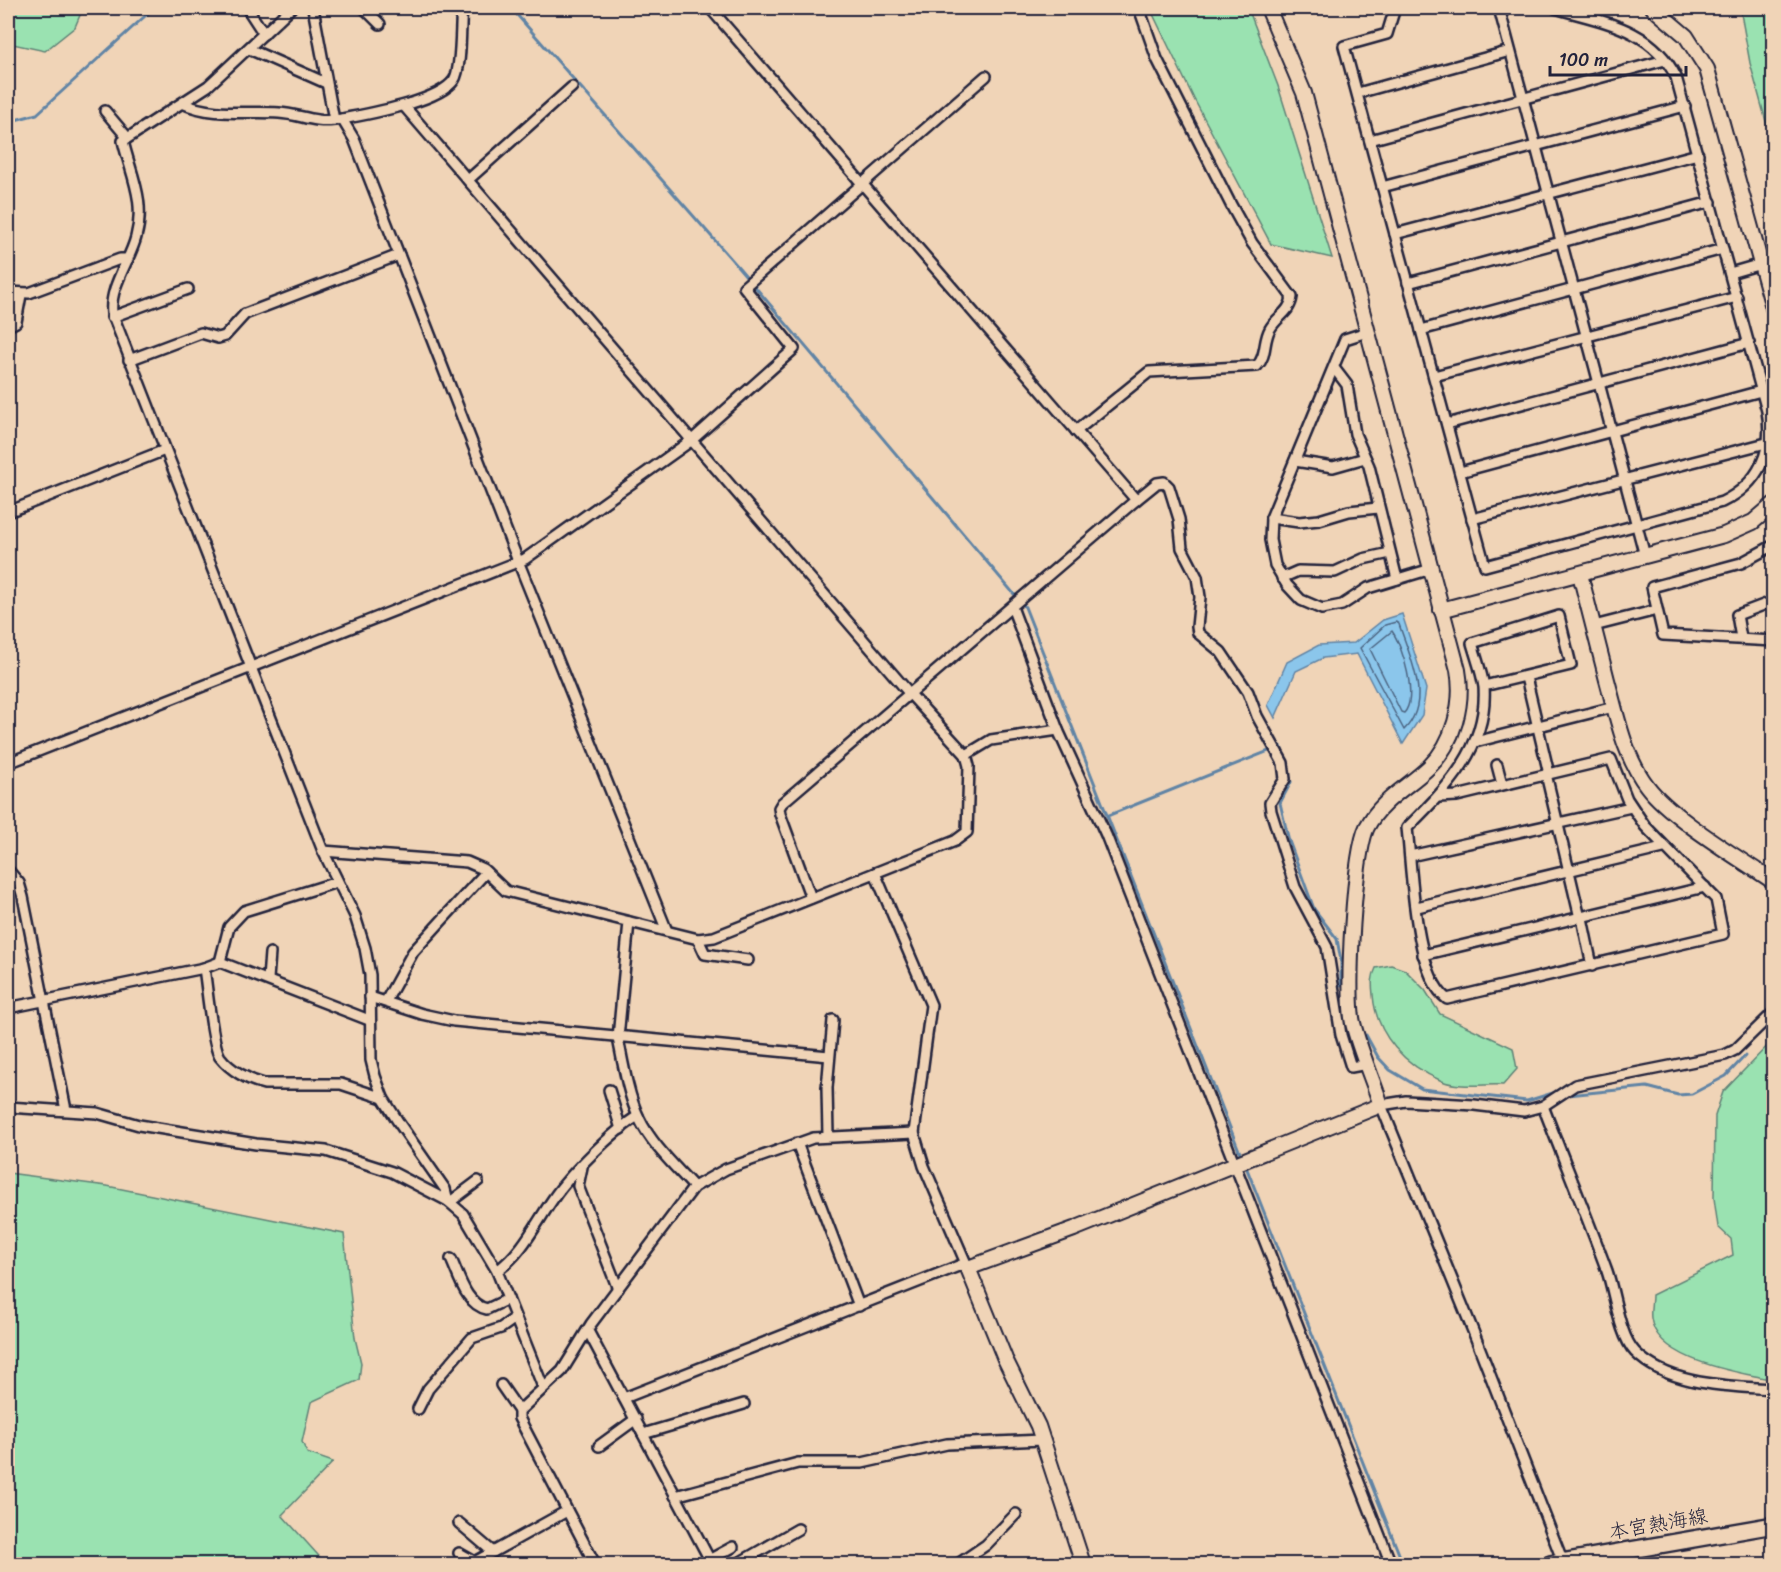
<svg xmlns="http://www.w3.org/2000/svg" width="1781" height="1572" viewBox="0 0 1781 1572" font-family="Sriracha,'Klee One',sans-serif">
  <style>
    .green { fill: #9ae2b1; stroke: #5e8276; stroke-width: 1.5 }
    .water { fill: #8bc6eb; stroke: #6184a5; stroke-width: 1.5 }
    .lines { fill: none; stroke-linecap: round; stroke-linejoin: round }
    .shore { stroke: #4c6481; stroke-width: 1.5 }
    .stream { stroke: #6184a5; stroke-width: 3 }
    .street-casing { stroke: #22223b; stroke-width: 14 }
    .secondary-casing { stroke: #22223b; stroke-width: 18 }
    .primary-casing { stroke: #22223b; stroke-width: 20 }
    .street { stroke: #f0d4b7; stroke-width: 9 }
    .secondary { stroke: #f0d4b7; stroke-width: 14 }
    .primary { stroke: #f0d4b7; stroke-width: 15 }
    .labels { text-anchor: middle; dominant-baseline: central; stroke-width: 4.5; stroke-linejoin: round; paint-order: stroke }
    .street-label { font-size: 20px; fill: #22223b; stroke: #f0d4b7 }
  </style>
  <rect width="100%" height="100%" fill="#f0d4b7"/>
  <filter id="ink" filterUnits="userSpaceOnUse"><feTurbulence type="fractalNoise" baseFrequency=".0167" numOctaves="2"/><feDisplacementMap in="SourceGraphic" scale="12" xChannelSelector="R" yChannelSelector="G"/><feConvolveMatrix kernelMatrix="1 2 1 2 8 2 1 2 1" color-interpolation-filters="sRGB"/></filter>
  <g filter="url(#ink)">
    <g class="green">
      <path d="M8 8H83L75 27 45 51 8 43Z"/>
      <path d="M1150 8H1248L1278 86 1332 258 1271 244 1194 99Z"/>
      <path d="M1740 8H1773V147L1750 63Z"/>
      <path d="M1391 965 1405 970 1425 990 1440 1014 1513 1048 1517 1069 1503 1085C1485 1084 1458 1088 1442 1081 1406 1066 1376 1036 1373 995 1372 985 1371 978 1376 968Z"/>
      <path d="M1773 1040 1774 1378H1764C1732 1371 1656 1359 1651 1318 1650 1311 1652 1302 1652 1295L1733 1255 1731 1239 1718 1227 1714 1198 1715 1116 1723 1092Z"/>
      <path d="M8 1173 107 1186 344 1234 355 1338 361 1363 359 1380 311 1402 302 1442 307 1453 333 1462 282 1515 326 1564H8Z"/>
    </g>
    <path class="water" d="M1402 614 1426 689 1422 715 1403 744 1357 654 1323 658 1296 671 1275 718 1268 705 1287 662 1319 645 1354 643 1383 620Z"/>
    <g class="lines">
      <g class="shore">
        <path d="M1396 622 1399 624C1410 658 1433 701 1404 730L1360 648 1385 625Z"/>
        <path d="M1392 631C1403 647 1418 698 1404 713L1401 712 1370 649Z"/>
      </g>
      <g class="stream">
        <path d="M511 8 740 269 1025 607 1242 1158"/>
        <path d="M8 122 37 114 154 8"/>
        <path d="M1107 816 1281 746 1291 782 1280 803 1289 841 1314 909 1337 939 1341 961V985"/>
        <path d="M1366 1035 1378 1057 1390 1070 1422 1089 1527 1101 1553 1093"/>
        <path d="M1568 1095 1647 1087 1678 1095 1692 1094 1726 1076 1745 1056"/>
        <path d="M1245 1164 1403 1564"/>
      </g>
      <g class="street-casing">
        <g id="street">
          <path d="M247 8 264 34"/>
          <path d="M291 8 208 86 123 141C131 175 146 201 136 237 130 261 109 287 112 313L323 851 355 916 365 948 370 975 371 1060 375 1076 383 1098 399 1123 445 1189 448 1201 463 1214 497 1271 543 1387"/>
          <path d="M313 8 334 120 342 119 354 139 518 561 667 931"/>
          <path d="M364 8 380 24"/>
          <path d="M710 8 1136 500"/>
          <path d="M1395 8 1387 34 1344 46 1485 566 1722 502C1759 484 1774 451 1767 411L1676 77C1652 28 1603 22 1555 8"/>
          <path d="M1499 8 1645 556"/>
          <path d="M249 49 326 83"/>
          <path d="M1358 93 1510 51"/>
          <path d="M182 103C212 117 248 111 279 113 299 114 314 123 334 120"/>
          <path d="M105 111 127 137"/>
          <path d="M342 119C367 114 439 102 454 80 462 68 460 24 462 8"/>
          <path d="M1370 140 1665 60"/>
          <path d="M468 180 572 87"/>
          <path d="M1382 187 1685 106"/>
          <path d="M1395 234 1698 154"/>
          <path d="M1730 273 1761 264"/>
          <path d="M1408 283 1711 202"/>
          <path d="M8 292 29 293 120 259H128"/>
          <path d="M112 317 188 289"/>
          <path d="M8 326 16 322 21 295"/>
          <path d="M1421 330 1723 249"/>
          <path d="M1367 332 1345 339 1271 518 1270 540 1275 565 1287 585 1301 600 1322 609 1342 605 1368 588 1431 569"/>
          <path d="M129 360 201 333 218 338 225 336 245 314 399 255"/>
          <path d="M1334 368 1347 385 1355 434 1369 466 1397 579"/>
          <path d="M1434 376 1737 297"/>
          <path d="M1447 424 1749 343"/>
          <path d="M1076 431 1149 372 1257 366C1267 356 1263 341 1270 329 1277 316 1290 313 1292 297L1252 243 1231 205 1157 59 1139 8"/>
          <path d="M1295 461 1333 467 1365 458"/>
          <path d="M1460 472 1761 391"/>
          <path d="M8 512 165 450"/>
          <path d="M1271 518 1299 522 1319 520 1349 511 1378 508"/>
          <path d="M1472 519 1774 441"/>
          <path d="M1774 545 1741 563 1652 587 1663 635 1774 641"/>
          <path d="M1282 578 1298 571 1335 572 1363 559 1390 553"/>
          <path d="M1012 607 1058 730 1106 835 1391 1564"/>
          <path d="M1594 626 1657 610"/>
          <path d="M1741 638 1737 615 1774 601"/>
          <path d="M1526 677 1549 774"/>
          <path d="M1475 742 1614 707"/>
          <path d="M966 755 991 740 1058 730"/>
          <path d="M8 763 525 559 692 440 794 349 744 287 986 76"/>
          <path d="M1497 765 1502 784"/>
          <path d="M1546 774 1580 918"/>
          <path d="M1439 797 1457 796 1611 759 1627 799 1645 826 1716 899 1723 934 1447 999C1414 974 1412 869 1407 828 1446 789 1488 748 1484 687 1482 673 1476 657 1472 643L1559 616 1571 665 1484 686"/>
          <path d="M323 851 467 862 483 869 506 891 698 939 714 937 955 841 967 832 969 766 966 755 910 694 404 106"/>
          <path d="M1410 856 1631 807"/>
          <path d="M8 870 19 883 23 897 66 1110"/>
          <path d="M875 873 931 1005 914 1133 924 1166 968 1268"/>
          <path d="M811 898 780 814 779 808 782 803 1136 500 1157 483 1164 482 1169 487 1179 519 1182 548 1197 577 1200 597 1197 627 1198 633 1221 652 1248 692 1257 716 1283 763 1285 779 1270 803 1271 811 1295 887 1327 947 1341 1035 1351 1067 1367 1064"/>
          <path d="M1417 907 1663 848"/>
          <path d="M1582 918 1592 966"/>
          <path d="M629 922 618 1038C623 1063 628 1095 639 1118 651 1144 675 1166 694 1187"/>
          <path d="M698 939 705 954 748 960"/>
          <path d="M1423 955 1705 887"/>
          <path d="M220 962 229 927 244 911 337 882"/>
          <path d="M204 968C207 986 212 1045 220 1057 230 1070 248 1080 264 1084H341L383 1098"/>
          <path d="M268 979 270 953"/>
          <path d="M370 997 422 1014 454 1021 829 1056"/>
          <path d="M386 1001 413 952 486 872"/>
          <path d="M8 1008 204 968 220 962 369 1020"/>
          <path d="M609 1090 621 1129"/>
          <path d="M1543 1106C1564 1161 1587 1216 1607 1271 1615 1294 1619 1335 1635 1352 1668 1386 1730 1386 1774 1389"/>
          <path d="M8 1107 97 1113 139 1125 256 1144 326 1151 392 1172 448 1201"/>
          <path d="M828 1136 827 1088 833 1020"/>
          <path d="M797 1143 859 1306"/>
          <path d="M582 1167 578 1186 618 1289"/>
          <path d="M450 1202 478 1181"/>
          <path d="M451 1259C459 1276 466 1305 487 1309L508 1299"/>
          <path d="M497 1271C523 1252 535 1225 553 1199 569 1175 613 1131 638 1116"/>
          <path d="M588 1331 712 1564"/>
          <path d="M501 1385 519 1411"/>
          <path d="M624 1398 966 1263"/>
          <path d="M418 1409 428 1389 472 1338 501 1328 515 1318"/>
          <path d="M643 1434 744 1404"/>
          <path d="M599 1446 636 1419"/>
          <path d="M675 1496 798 1463H862L947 1444 1042 1440"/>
          <path d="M459 1523 493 1552"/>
          <path d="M459 1553 475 1562 567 1511"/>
          <path d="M709 1560 733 1547"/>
          <path d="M1563 1562 1473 1331 1381 1105 1406 1101 1474 1105 1524 1111 1543 1106 1575 1085 1725 1055 1735 1050 1774 1012"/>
          <path d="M595 1564 519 1418V1411L562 1371 591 1324 694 1187 726 1169 813 1138 914 1133"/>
          <path d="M737 1564 798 1529"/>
          <path d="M958 1564 986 1545 1016 1514"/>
        </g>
      </g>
      <g class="secondary-casing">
        <g id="secondary">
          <path d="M1653 8 1686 36 1707 69 1774 311"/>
          <path d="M1580 574C1589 609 1598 645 1607 680 1617 716 1624 756 1647 786 1671 818 1739 858 1774 882"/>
          <path d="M1441 610 1724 535 1753 522 1774 504"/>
          <path d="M1083 1564 1038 1426 1005 1359 968 1268 1074 1229 1381 1105C1372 1078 1360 1051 1353 1023 1346 994 1354 853 1367 827 1381 800 1408 787 1429 767 1454 743 1464 703 1458 670L1304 93 1268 8"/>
        </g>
      </g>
      <g class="primary-casing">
        <path id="primary" d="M1550 1564 1774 1525"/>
      </g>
      <use href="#street" class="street"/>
      <use href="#secondary" class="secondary"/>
      <use href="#primary" class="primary"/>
    </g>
  </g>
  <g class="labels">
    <g class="street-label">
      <text transform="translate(1658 1524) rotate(-10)">本宮熱海線</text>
    </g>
  </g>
  <rect width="1781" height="1572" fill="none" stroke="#f0d4b7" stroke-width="30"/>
  <rect x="15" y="15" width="1751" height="1542" fill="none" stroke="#22223b" stroke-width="2" filter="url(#ink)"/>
  <path d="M1550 66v9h136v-9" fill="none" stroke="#22223b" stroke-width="3"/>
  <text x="1559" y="66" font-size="18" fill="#22223b" stroke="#f0d4b7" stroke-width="4.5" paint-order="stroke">100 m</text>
</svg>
